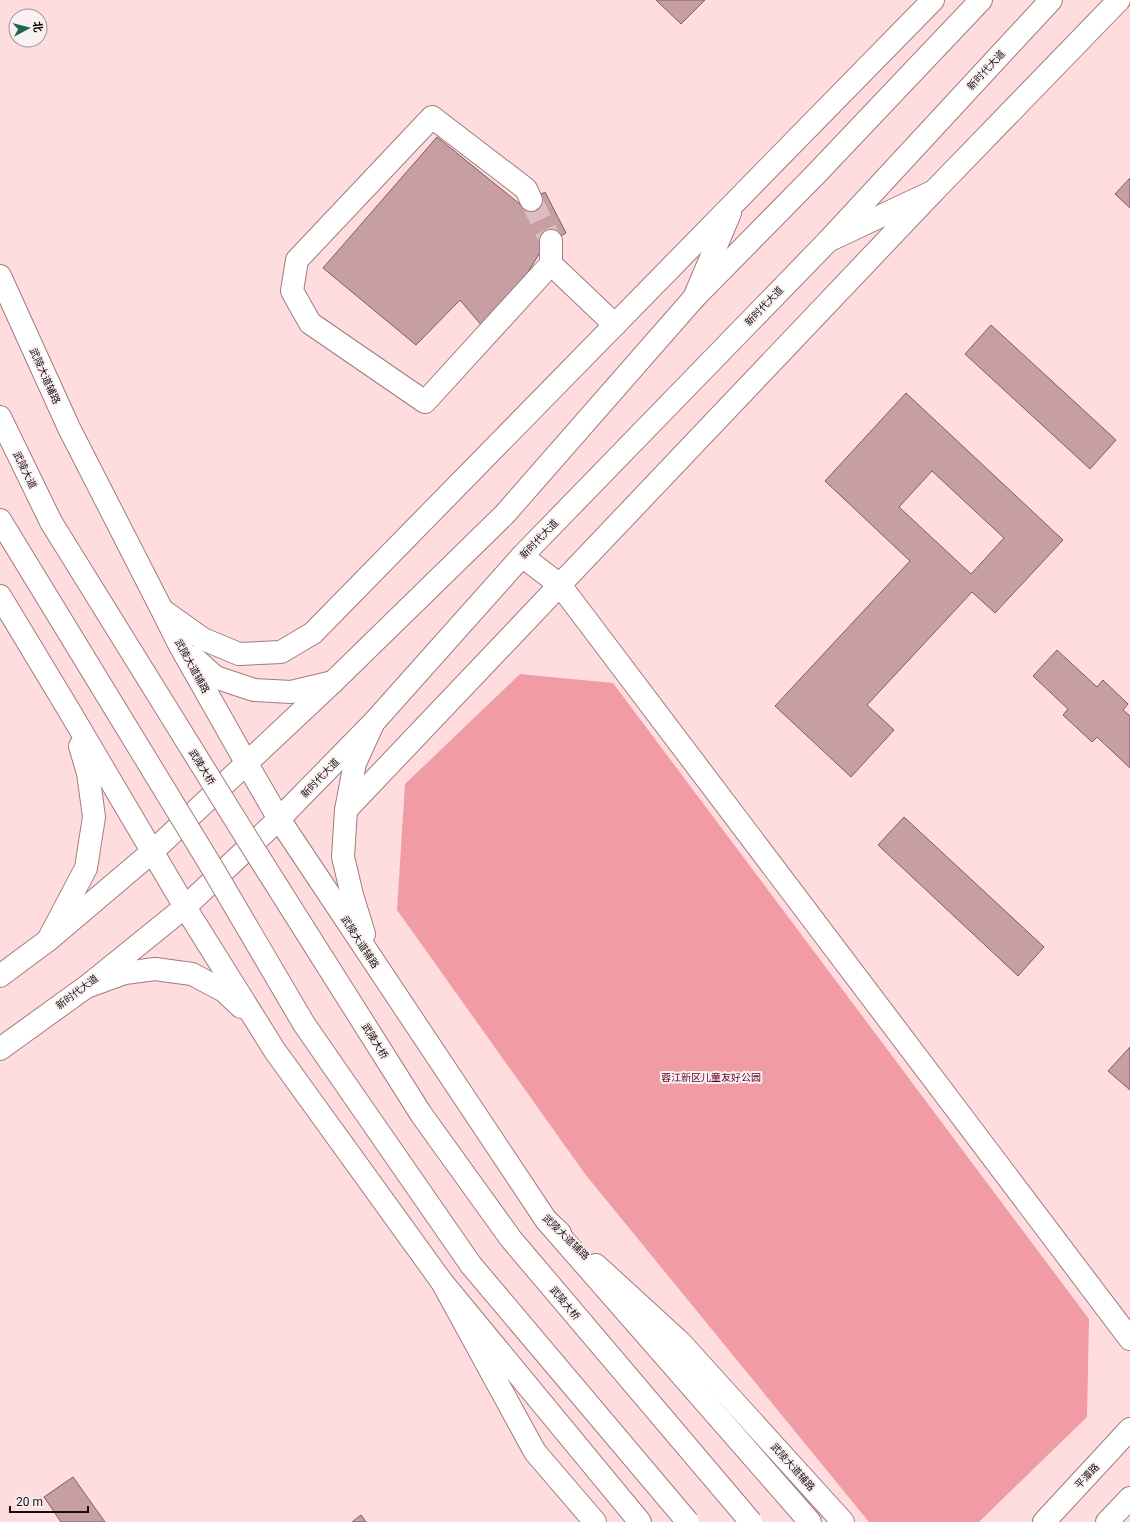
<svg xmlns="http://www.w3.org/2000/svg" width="1130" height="1522" viewBox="0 0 1130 1522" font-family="Roboto,'Noto Sans SC',sans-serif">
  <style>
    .green { fill: #f19ba4 }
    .building { fill: #c79fa2; stroke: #805c60; fill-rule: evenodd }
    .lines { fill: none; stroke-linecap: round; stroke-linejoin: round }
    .minor-tunnel { stroke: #dcbec0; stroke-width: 22; stroke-dasharray: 22 11; stroke-linecap: butt }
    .minor-casing { stroke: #a17b7e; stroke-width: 24 }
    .major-casing { stroke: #a17b7e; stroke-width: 24 }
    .minor { stroke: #fff; stroke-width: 22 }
    .major { stroke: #fff; stroke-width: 22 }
    .major-bridge-casing { stroke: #a17b7e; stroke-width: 24; stroke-linecap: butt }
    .major-bridge { stroke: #fff; stroke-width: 22 }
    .labels { text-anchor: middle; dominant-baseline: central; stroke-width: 4; stroke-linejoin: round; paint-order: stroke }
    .street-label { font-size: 10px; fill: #190b0d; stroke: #faf1f2 }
    .park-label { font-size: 10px; fill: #5e011e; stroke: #faf1f2 }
  </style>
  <rect width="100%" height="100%" fill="#ffdddf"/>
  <path class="green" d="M520 674 613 683 1089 1319 1087 1417 979 1522H869L585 1174 397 910 405 784Z"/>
  <g class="building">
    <path d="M656 0H705L681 24Z"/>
    <path d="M437 137 521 205 545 192 566 233 544 246 528 272 482 326 460 300 416 345 323 268Z"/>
    <path d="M1130 178V208L1115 194Z"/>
    <path d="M991 325 1116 440 1090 469 965 354Z"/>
    <path d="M906 393 1063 540 995 613 972 592 867 705 894 730 851 777 775 706 910 561 825 481ZM932 471 1004 538 971 574 899 507Z"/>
    <path d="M1057 650 1097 687 1103 680 1128 704 1123 710 1130 716V768L1097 737 1092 742 1063 715 1068 709 1033 676Z"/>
    <path d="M904 817 1044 947 1018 976 878 845Z"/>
    <path d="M1130 1047V1090L1108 1071Z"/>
    <path d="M73 1477 105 1522H61L44 1497Z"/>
    <path d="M361 1515 366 1522H352Z"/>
  </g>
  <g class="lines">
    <path class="minor-tunnel" d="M531 200 551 241"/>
    <g class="minor-casing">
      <g id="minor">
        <path d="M531 200 526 189 432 117 297 260 292 291 310 323 425 402 551 264 615 325"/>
        <path d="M828 241 934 191 1119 0"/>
        <path d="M551 264V241"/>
        <path d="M0 276 69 428 162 610 179 644 247 764 279 819 546 1220 560 1233"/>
        <path d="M694 298 730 213"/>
        <path d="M522 556 560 585 1130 1339"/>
        <path d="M0 596 70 712 185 907 275 1051 442 1282 535 1452 595 1522"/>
        <path d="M165 612 203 639 239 654 281 652 313 633 933 0"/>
        <path d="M193 657 215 677 254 690 291 692 333 682"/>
        <path d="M346 810 934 191"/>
        <path d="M364 934 352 895 343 857 346 810 355 763 372 726"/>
        <path d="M48 940 86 868 94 817 88 773 80 746"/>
        <path d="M89 986 125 973 155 969 192 974 224 991 241 1007"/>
        <path d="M596 1265 680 1342 843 1522"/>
        <path d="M1044 1522 1130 1429"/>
        <path d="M1107 1522 1130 1498"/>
      </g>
    </g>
    <g class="major-casing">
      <g id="major">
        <path d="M0 417 51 522"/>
        <path d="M0 520 8 533"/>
        <path d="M0 976 47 941 152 852 333 682 505 514 694 298 816 174 981 0"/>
        <path d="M0 1049 86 987 185 907 279 819 374 722 522 556 828 241 1051 0"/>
        <path d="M546 1220 810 1522"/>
        <path d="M442 1282 640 1522"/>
      </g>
    </g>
    <use href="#minor" class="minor"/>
    <use href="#major" class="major"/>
    <g class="major-bridge-casing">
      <g id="major-bridge">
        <path d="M51 522 248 840 421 1114 511 1239 751 1522"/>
        <path d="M8 533 213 869 304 1024 471 1265 688 1522"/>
      </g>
    </g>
    <use href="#major-bridge" class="major-bridge"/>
  </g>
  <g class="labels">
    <g class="street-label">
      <text transform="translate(986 70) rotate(-47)">新时代大道</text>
      <text transform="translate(764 306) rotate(-46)">新时代大道</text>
      <text transform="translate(45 376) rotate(66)">武陵大道辅路</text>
      <text transform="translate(25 470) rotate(64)">武陵大道</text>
      <text transform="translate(539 539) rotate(-46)">新时代大道</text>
      <text transform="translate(192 666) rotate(61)">武陵大道辅路</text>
      <text transform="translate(202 767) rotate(58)">武陵大桥</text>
      <text transform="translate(320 778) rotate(-46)">新时代大道</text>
      <text transform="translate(360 942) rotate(57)">武陵大道辅路</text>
      <text transform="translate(77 992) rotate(-37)">新时代大道</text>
      <text transform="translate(375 1041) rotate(58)">武陵大桥</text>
      <text transform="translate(566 1237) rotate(44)">武陵大道辅路</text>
      <text transform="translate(565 1303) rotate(50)">武陵大桥</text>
      <text transform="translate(793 1467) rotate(48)">武陵大道辅路</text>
      <text transform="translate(1087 1476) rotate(-47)">平潭路</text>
    </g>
    <g class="park-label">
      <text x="711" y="1077">蓉江新区儿童友好公园</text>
    </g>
  </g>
  <g transform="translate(28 28) rotate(83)"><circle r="19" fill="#faf1f2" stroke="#a09596"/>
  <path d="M0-3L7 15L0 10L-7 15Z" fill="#216556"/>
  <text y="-6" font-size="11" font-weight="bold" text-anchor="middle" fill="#190b0d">北</text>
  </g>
  <path d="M10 1506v6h78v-6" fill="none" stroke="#190b0d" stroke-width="2"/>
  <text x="16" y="1506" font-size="12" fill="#190b0d" stroke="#faf1f2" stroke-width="3" paint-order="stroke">20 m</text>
</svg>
